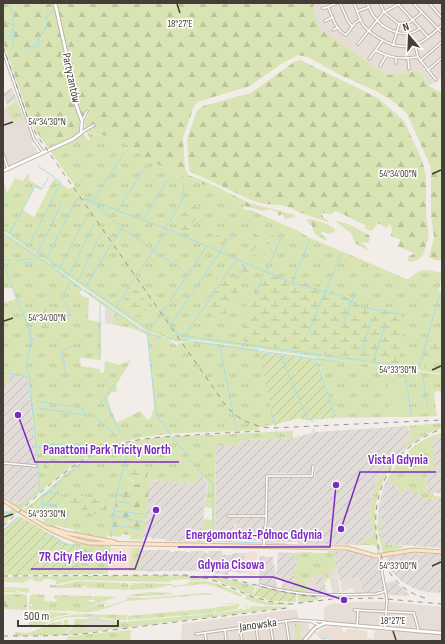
<svg xmlns="http://www.w3.org/2000/svg" width="445" height="644" viewBox="0 0 445 644" font-family="'Sofia Sans Condensed',sans-serif">
  <style>
    .residential { fill: #e6ded6 }
    .commercial { fill: #f3e0d4 }
    .industrial { fill: url(#industrial-furrows) }
    .education { fill: #ebdfd3 }
    .grass { fill: url(#grass-tufts) }
    .forest { fill: url(#forest-firs) }
    .wetland { fill: url(#wetland-marsh) }
    .garden { fill: url(#garden-furrows) }
    .pitch { fill: #d8e4b3 }
    .parking { fill: #e1dedc }
    .lines { fill: none; stroke-linecap: round; stroke-linejoin: round }
    .stream { stroke: #a8ddeb; stroke-width: 1 }
    .minor-casing { stroke: #bdb3ab; stroke-width: 3.5 }
    .tertiary-casing { stroke: #bdb3ab; stroke-width: 4.5 }
    .secondary-casing { stroke: #d2b99d; stroke-width: 5 }
    .minor { stroke: #fff; stroke-width: 1.5 }
    .tertiary { stroke: #fff; stroke-width: 2.5 }
    .secondary { stroke: #fbe5ca; stroke-width: 3 }
    .rail { stroke: #969696; stroke-width: 1; stroke-dasharray: 5 5; stroke-linecap: butt }
    .ticks { fill: none; stroke: #453d37; stroke-width: 1.5 }
    .labels { text-anchor: middle; dominant-baseline: central; stroke-width: 3; stroke-linejoin: round; paint-order: stroke }
    .street-label { font-size: 12px; fill: #453d37; stroke: #fff }
    .ticks-label { font-size: 10px; text-anchor: middle; fill: #453d37; stroke: #fff; stroke-width: 3; stroke-linejoin: round; paint-order: stroke }
    .leader { fill: none; stroke: #7b2cbf; stroke-width: 1.5 }
    .callout-dot { fill: #7b2cbf; stroke: #fff; stroke-width: 1.5 }
    .callout-label { font-size: 13px; text-anchor: middle; font-weight: bold; fill: #7b2cbf; stroke: #fff; stroke-width: 3; stroke-linejoin: round; paint-order: stroke }
  </style>
  <defs>
    <pattern id="industrial-furrows" width="10" height="10" patternUnits="userSpaceOnUse"><rect width="10" height="10" fill="#e2dcd9"/><path d="M-1 1l2-2M0 10L10 0M9 11l2-2" fill="none" stroke="#c3bebb"/></pattern>
    <pattern id="grass-tufts" width="24" height="20" patternUnits="userSpaceOnUse"><rect width="24" height="20" fill="#d8e4b3"/><path d="M3 7l-1-3M5 7V3M7 7l1-3M15 17l-1-3M17 17v-4M19 17l1-3" fill="none" stroke="#bbc49b"/></pattern>
    <pattern id="forest-firs" width="22" height="20" patternUnits="userSpaceOnUse"><rect width="22" height="20" fill="#d8e4b3"/><path d="M5 1l3.5 6h-7zM16 11l3.5 6h-7z" fill="#bbc49b"/></pattern>
    <pattern id="wetland-marsh" width="20" height="14" patternUnits="userSpaceOnUse"><rect width="20" height="14" fill="#d8e4b3"/><path d="M1 5h8M5 5V1M11 12h8M15 12V8" fill="none" stroke="#bbc49b"/></pattern>
    <pattern id="garden-furrows" width="10" height="10" patternUnits="userSpaceOnUse"><rect width="10" height="10" fill="#d8e4b3"/><path d="M-1 1l2-2M0 10L10 0M9 11l2-2" fill="none" stroke="#bbc49b"/></pattern>
  </defs>
  <rect width="100%" height="100%" fill="#f2ede8"/>
  <g class="residential">
    <path d="M314 3H442V77L429 86 419 71 387 75 320 29 313 10Z"/>
    <path d="M7 107 13 121 19 118 21 122 25 120 34 142 31 144 36 148 39 155 3 172V110Z"/>
    <path d="M105 307 114 313V325L105 323Z"/>
    <path d="M236 517 242 523V530H240V541H234Z"/>
    <path d="M336 569 340 591 337 594H333L328 572Z"/>
    <path d="M313 577 318 587 313 589 314 592 309 593 306 580Z"/>
    <path d="M359 577 363 593H354L353 588 342 592 340 580Z"/>
    <path d="M360 602H392L442 607V631L344 624 324 621V607L330 605V604Z"/>
    <path d="M296 609 298 613V622L308 623 310 631 302 641H181L182 624Z"/>
    <path d="M375 630 442 634V641H373Z"/>
  </g>
  <g class="commercial">
    <path d="M110 548H132L129 571H107Z"/>
    <path d="M250 552H258L255 575 242 573 245 553Z"/>
  </g>
  <g class="industrial">
    <path d="M12 88 17 99 7 105 3 93Z"/>
    <path d="M3 374 28 377 39 485 37 487 36 492 31 497 21 504 15 501 13 503 3 496Z"/>
    <path d="M408 426 409 432 413 437 404 444 407 447 395 459 393 457 375 485 369 512 374 537 361 543V545L298 544V542H267L268 478 269 476H289L291 478H294V477H297V478H310L315 476V464H313L312 473 309 474 275 473 265 475V522L261 535V541H240V530H242V523H237V517L236 523 234 524V541L215 540 216 446 243 444 240 441 246 440 293 438 316 432Z"/>
    <path d="M442 436V493H426L427 470 435 468 431 440Z"/>
    <path d="M198 476 203 477 207 483 201 542 165 541V539H152L151 537 143 538 150 480 197 484Z"/>
    <path d="M390 481 393 482 398 487 399 493 406 488 412 493H418L420 495 421 499H442V548L384 544 380 530 381 519 378 517 379 506 383 489 386 482Z"/>
    <path d="M142 550H169L170 552H174V551H186L187 552H191V551H205V553H209V551H222L223 555H231L233 553H245L242 573 229 571 228 575 199 571H140Z"/>
    <path d="M333 551H353L377 559 379 562 384 584 394 581 409 594V596L389 595 384 589 378 590 379 593H363L359 577 339 580Z"/>
    <path d="M278 552 292 553 295 557 297 568 292 572 295 579 296 586 291 590 282 589V579L276 578Z"/>
    <path d="M408 553 442 554V593L425 592 413 588 401 581 391 571 387 562 386 556Z"/>
    <path d="M259 556 273 557 277 588 259 583Z"/>
    <path d="M322 574 327 593H320L318 589 314 592 313 589 317 587 313 577Z"/>
  </g>
  <path class="education" d="M334 626 342 627 343 632 347 633V629L367 631V638H373V641H332L330 637 322 639 317 632 327 627Z"/>
  <g class="grass">
    <path d="M17 100 25 120 21 122 19 118 13 122 7 107Z"/>
    <path d="M87 133 118 138 150 161 236 199 244 206 243 209 253 211 298 231 310 238 358 258 406 279H409C422 267 425 270 442 273L439 291 442 293V374L422 371 419 369 416 371 197 340 175 342 173 339 172 341 160 335 148 332 3 231V180L7 193 15 178 23 181 28 174 30 176 28 179 42 188 41 190 35 187 23 210 34 217 54 179 69 189 75 186 50 151 84 134 87 139 90 141V139Z"/>
    <path d="M74 136 48 149 44 142Z"/>
    <path d="M3 232 50 264 82 288V291L79 292V293L84 297 89 298 88 320 101 322V360L80 358 81 366 100 369V372L104 373 105 361 119 365 131 360 116 385 117 389 116 392H112L108 397 109 404 116 422C121 422 134 414 140 411L148 420 150 419 154 408 148 335 132 328 114 325V313L84 291V289L112 308V310L113 309 140 328V330L142 329C148 333 153 334 160 336 168 339 174 344 181 348L178 345 179 343 196 341 258 349 259 352 280 355 307 420 298 418 258 428 259 430C207 434 142 428 96 452 78 460 63 473 48 485 39 493 29 501 21 510L10 504 11 501 21 504C30 498 35 492 39 484L28 377 8 374 9 383 3 384V303L16 299 12 288H3Z"/>
    <path d="M316 357 442 375V392L436 391 434 396 437 416 410 417 406 382 388 387 390 417 337 418Z"/>
    <path d="M442 423V428C406 439 378 474 375 512 374 526 378 541 380 555H377V550L375 545H361V543L374 536 369 512 375 485 393 457 396 459 406 447 404 444 413 437 409 432 410 428 408 426Z"/>
    <path d="M293 431V438L246 440 240 441 243 444 216 446 214 539 215 543 200 542 204 519 212 520V508L205 507 208 483 203 477 198 476 197 484 150 480 147 477 148 473 147 471 133 480 128 478H121L117 490 112 536 102 534 108 536 105 539 103 537 73 533 74 530 82 531 61 527 48 522 59 528 58 529 44 523V520L38 512 34 516 32 514 28 515 22 511C38 500 52 486 66 473 94 450 127 441 162 437Z"/>
    <path d="M442 433V436L432 440 435 470H427L426 492 433 493 434 496 442 497V499H421L420 495 418 493H412L406 488 404 489 402 493H399C399 487 395 482 390 481L386 482C397 460 417 438 442 433Z"/>
    <path d="M12 509 18 512 3 524V511H9Z"/>
    <path d="M378 517 381 519 380 530 384 544 404 546 402 548H398L402 549 391 550 402 551 383 554 377 527Z"/>
    <path d="M63 538 79 544 111 546 107 574 3 575V572L74 571 76 546 71 545 74 543Z"/>
    <path d="M132 548H142L140 571H129Z"/>
    <path d="M328 551H333L337 568 328 572 329 578 324 583 322 574 306 580 309 593 282 590V589L291 590 296 586 295 579 292 572 297 568 295 557 292 553 312 552 315 554 316 553H327Z"/>
    <path d="M184 575 209 579 191 581 190 579 171 580 170 582 77 580 58 584H56V580L53 581 52 579H44L42 582 34 581 33 579H30V581L28 578V581L23 582 29 583 3 582V577H9Z"/>
    <path d="M201 575 229 579 255 586 253 596 221 582Z"/>
    <path d="M77 581 126 583 129 585V587L127 590 87 588V586H83V588H77L76 586V588H50V585H61Z"/>
    <path d="M205 581 218 584 241 594 242 597 211 585 202 584 172 587V586L188 584 187 582Z"/>
    <path d="M130 583H136V584L141 583 172 584 171 585 151 589 129 590 130 585 133 584Z"/>
    <path d="M3 587 29 588V591L27 593 14 590 20 593 3 592V590H24L3 589Z"/>
    <path d="M237 591 266 602 293 604C276 607 258 605 243 598H246V595Z"/>
    <path d="M150 592 172 593V594L147 596H125Z"/>
    <path d="M206 593 214 594 127 601 126 599 128 597 147 598Z"/>
    <path d="M3 594H23L27 595V606H19V605L15 607 6 604 7 598H3Z"/>
    <path d="M32 594 45 595 44 599 45 601H52V602L57 601V599H54V595L92 596 93 600H88L90 602 97 601 93 600 94 596 117 597 79 610 107 602 108 603 104 604V607L126 600V601C116 604 106 609 96 611 73 616 51 604 30 596Z"/>
    <path d="M298 595 319 597V598L317 600 298 603Z"/>
    <path d="M30 596 67 610 71 611 29 610V605L32 607V604H29Z"/>
    <path d="M215 603 240 604 237 609 216 613 215 607 238 605Z"/>
    <path d="M240 606 290 607 67 635 68 631 74 627V620L76 619H89L93 629 112 627V622L90 621V619H104L120 622 212 614 239 610 242 608V610L247 609V607L249 609 251 607H253Z"/>
    <path d="M215 608V612L213 613 128 620V616Z"/>
    <path d="M29 612 73 613 59 616 37 623 75 614 127 615V620H115L100 617H67L55 620 39 627 29 626V622L36 621H29V618L34 617H29Z"/>
    <path d="M64 620H70L67 622 70 625H72L67 631 65 635 14 636 15 632 28 633 34 631 54 622 55 623 61 621 62 624 58 625V627L67 628 66 625H63Z"/>
    <path d="M291 621H298L299 626 306 627H300V637L304 639 302 641H295V623L291 624Z"/>
    <path d="M131 630 130 641H66L68 636Z"/>
  </g>
  <g class="forest">
    <path d="M3 3H314L313 10 320 29 387 75 419 71 429 86 442 93V261L435 260 429 257 434 237 431 216V167L407 114 394 102 376 91 340 75 308 57 298 55 281 64 250 86 200 101 194 106 183 138 185 167 188 175 207 182 249 203 295 215V217L285 219 282 214 279 216 277 212 269 209 264 211 244 206 236 199 150 161 118 138 85 132V119L89 115 87 114 80 120 78 133 77 135 44 142 35 130 29 117 3 42Z"/>
    <path d="M300 60 378 98 404 121 422 160 426 176V214L429 236 423 255 418 260 410 262 408 260V257L415 253 397 246 401 240 391 236 392 229 390 224 387 228 378 223 372 231 366 229 365 225 336 211 331 214 321 213 324 218 329 221 328 222 298 212 294 209 281 205 264 204 251 200 189 171 187 139 197 111 203 106 251 93 294 62Z"/>
    <path d="M307 219C317 220 327 223 335 229L334 232 328 234 322 231 321 234 327 239 326 241C319 237 313 235 312 225L309 224Z"/>
    <path d="M337 221 348 224 369 235 370 239 368 243 361 242 367 248V250L355 243 351 233 336 222Z"/>
    <path d="M147 471 148 473 147 477 150 480 143 540 130 539V535L122 534 121 537 112 536 117 490 121 477 130 479 137 485C141 480 140 473 147 471Z"/>
    <path d="M6 596 8 597 6 600V604L15 607 19 604 20 606 26 605 27 610 3 609V598Z"/>
  </g>
  <g class="wetland">
    <path d="M197 201 200 209 199 215 193 223 188 234C185 231 180 233 176 230 178 222 189 202 197 201Z"/>
    <path d="M220 229H221L230 234 220 249 211 244Z"/>
    <path d="M259 231 263 233 258 245 254 250 247 254 245 252 246 249 255 234Z"/>
    <path d="M269 233H272L275 239 270 254H265L260 257H255L259 248 266 244Z"/>
    <path d="M244 262 260 269 259 270 247 276 242 284 227 312 222 320H220L213 316 206 304 224 278 234 281 244 267Z"/>
    <path d="M264 271 290 283 292 276 308 284 322 288 327 287 333 292 344 296 365 307 399 311 401 313 402 334 399 363 397 364C372 361 346 357 321 353 317 353 313 351 309 350 293 348 251 349 240 338L241 332 249 310 247 308C247 300 254 294 257 285 263 282 266 278 264 271Z"/>
    <path d="M215 278H217L219 280 215 289 206 299V294L209 292V285Z"/>
    <path d="M135 290C143 289 143 301 149 306L146 310 136 316 129 313 123 309 122 305 128 292 132 293Z"/>
    <path d="M58 305 62 310 59 314V316L63 320 62 326 58 327 49 333 38 331 35 327V323L41 319C40 309 49 306 58 305Z"/>
    <path d="M442 338V356L436 355 429 349C427 356 431 362 428 368H422L421 367 427 342 435 339Z"/>
    <path d="M49 453 54 454C56 464 58 467 50 475 40 474 44 463 44 455Z"/>
    <path d="M133 465 139 468 142 474 137 485 134 484 133 480 130 479 129 469Z"/>
    <path d="M75 490 83 494 88 499 92 498 103 500 107 508 106 515 99 516 92 513H84L68 504 66 502C66 496 70 492 75 490Z"/>
    <path d="M83 548 94 550 95 553H101L103 561H90L87 567 81 568 79 565 78 557 80 554V550Z"/>
  </g>
  <g class="garden">
    <path d="M259 352 316 359 337 418 307 420 298 418 275 425Z"/>
    <path d="M51 489 62 491 56 504 45 503 46 496H43Z"/>
    <path d="M19 516C38 525 58 542 77 547L74 565V571L3 572V530Z"/>
    <path d="M257 587 296 595V602L272 601 254 596Z"/>
  </g>
  <path class="pitch" d="M399 377 403 378 406 382 410 417H390L388 387 389 381Z"/>
  <path class="parking" d="M88 616 100 617V619H90V621H108L112 622V627L84 630V620L88 621 89 620 79 619H88Z"/>
  <g class="lines">
    <g class="stream">
      <path d="M5 3 6 5"/>
      <path d="M7 5 12 9"/>
      <path d="M59 7 62 4"/>
      <path d="M12 10 14 16 13 18 14 27 12 30 15 32 12 40 14 47 12 48"/>
      <path d="M3 21 13 25"/>
      <path d="M6 39 11 34 13 31"/>
      <path d="M25 52 31 46 38 47 39 34 43 33 48 21 46 17 55 10"/>
      <path d="M83 199H87L167 229 292 283 342 296 362 307 399 314"/>
      <path d="M85 199 101 209 122 228 154 250"/>
      <path d="M3 201 7 194"/>
      <path d="M93 201 124 153"/>
      <path d="M118 210 147 164"/>
      <path d="M143 219 168 180"/>
      <path d="M165 228 182 202 184 184"/>
      <path d="M3 229 10 233 35 186 42 189 48 178"/>
      <path d="M10 233 21 241"/>
      <path d="M3 234 51 266 82 289"/>
      <path d="M23 242 28 245"/>
      <path d="M113 242 122 228"/>
      <path d="M30 246 29 245 61 182 38 166"/>
      <path d="M32 247 53 262"/>
      <path d="M154 251 181 269"/>
      <path d="M38 252 62 203"/>
      <path d="M47 258 76 200 79 199"/>
      <path d="M5 260H11"/>
      <path d="M22 260 32 259"/>
      <path d="M16 261H20"/>
      <path d="M24 263 32 262"/>
      <path d="M3 264 30 331"/>
      <path d="M54 264 60 268 87 215"/>
      <path d="M60 268 150 330 160 315"/>
      <path d="M266 272 281 238"/>
      <path d="M70 273 94 224"/>
      <path d="M137 275 167 230"/>
      <path d="M239 276 247 263"/>
      <path d="M78 281 101 233"/>
      <path d="M70 283 61 298 66 305 71 317"/>
      <path d="M292 283 309 241"/>
      <path d="M86 286 111 245"/>
      <path d="M83 290 112 310"/>
      <path d="M256 294 264 272"/>
      <path d="M45 295 49 294"/>
      <path d="M352 301 355 292"/>
      <path d="M116 307 134 280"/>
      <path d="M113 310 140 329"/>
      <path d="M163 312 178 334 183 335"/>
      <path d="M162 313 206 247"/>
      <path d="M172 323 233 232"/>
      <path d="M343 325 351 301"/>
      <path d="M141 330 147 333 156 411 158 417 171 435"/>
      <path d="M31 331 32 329"/>
      <path d="M30 332 31 344 26 367 29 375 38 465"/>
      <path d="M187 332 237 259"/>
      <path d="M147 333 161 337"/>
      <path d="M308 333 341 254"/>
      <path d="M185 336 314 354"/>
      <path d="M167 338 172 339"/>
      <path d="M174 339 179 340"/>
      <path d="M181 340 188 341"/>
      <path d="M100 341V304"/>
      <path d="M194 342 339 362"/>
      <path d="M100 344V358"/>
      <path d="M31 345 35 341 31 337"/>
      <path d="M220 348 233 411"/>
      <path d="M315 354 418 368"/>
      <path d="M280 355 308 419 313 421"/>
      <path d="M361 355 371 321"/>
      <path d="M316 360 335 414"/>
      <path d="M373 362 386 322"/>
      <path d="M419 368 439 296"/>
      <path d="M3 373 28 377"/>
      <path d="M405 374 411 416"/>
      <path d="M66 376 62 351 74 345"/>
      <path d="M423 376 427 404"/>
      <path d="M104 398 120 433"/>
      <path d="M36 401 82 408 86 414"/>
      <path d="M102 402 114 384"/>
      <path d="M38 408 85 415"/>
      <path d="M271 411 275 426"/>
      <path d="M94 415 101 423 114 433"/>
      <path d="M234 418 236 428"/>
      <path d="M313 429 314 432"/>
      <path d="M276 431V436"/>
      <path d="M172 437 201 473 213 483 214 541 261 543"/>
      <path d="M38 447 52 444H94L96 450"/>
      <path d="M48 492C62 480 88 455 105 452 111 451 120 454 127 455L117 491 111 538"/>
      <path d="M38 493 40 489 38 467"/>
      <path d="M117 495 131 496"/>
      <path d="M117 501 130 503"/>
      <path d="M43 504 57 505 51 523"/>
      <path d="M20 506 37 493"/>
      <path d="M28 510 41 497V496"/>
      <path d="M42 511 43 504 41 497 48 492 60 494"/>
      <path d="M56 511 68 514 65 526"/>
      <path d="M114 511 144 514"/>
      <path d="M3 512 11 513"/>
      <path d="M44 516 53 517"/>
      <path d="M114 516 143 522"/>
      <path d="M113 525 140 529"/>
      <path d="M3 530 17 518"/>
      <path d="M50 535 60 540V545"/>
      <path d="M44 540V539"/>
      <path d="M63 543 74 546"/>
      <path d="M267 543 287 544"/>
      <path d="M76 559 105 560 106 548"/>
      <path d="M91 559 92 548"/>
      <path d="M76 563 77 547"/>
      <path d="M142 570H148"/>
      <path d="M107 571 109 548"/>
      <path d="M148 571H153"/>
      <path d="M315 632 322 639 329 638 331 641"/>
    </g>
    <g class="minor-casing">
      <g id="minor">
        <path d="M340 3 348 21 352 26"/>
        <path d="M354 3C357 10 359 20 364 26 376 39 399 52 417 44 427 40 435 32 442 25"/>
        <path d="M367 3C369 7 370 11 373 15 382 29 405 41 420 28"/>
        <path d="M380 3 384 12 399 24 410 22 422 12"/>
        <path d="M413 3 442 33"/>
        <path d="M429 3 442 18"/>
        <path d="M399 5 428 37"/>
        <path d="M328 7C333 17 335 30 346 35L355 23 361 19"/>
        <path d="M322 8H325L337 3"/>
        <path d="M358 11 369 7"/>
        <path d="M325 21 333 17"/>
        <path d="M333 30 337 28"/>
        <path d="M358 44 384 12 401 3"/>
        <path d="M393 45 399 24"/>
        <path d="M415 45 418 57 436 80"/>
        <path d="M375 50C391 59 401 59 418 57"/>
        <path d="M3 51 34 139 43 152"/>
        <path d="M408 58 409 69"/>
        <path d="M369 59 383 40"/>
        <path d="M420 61 442 42"/>
        <path d="M396 63V59"/>
        <path d="M380 66 386 56"/>
        <path d="M428 70 442 58"/>
        <path d="M82 121 87 111"/>
        <path d="M82 132 94 125"/>
        <path d="M3 154 8 169"/>
        <path d="M3 463 36 466"/>
        <path d="M228 516H266"/>
        <path d="M264 544 265 542 264 534"/>
        <path d="M264 545 263 536 266 523 267 476H312L313 466"/>
        <path d="M379 556 387 600 385 627"/>
        <path d="M260 585C298 597 336 595 376 594L386 591"/>
        <path d="M354 610 414 613 419 632"/>
        <path d="M286 621 289 641"/>
        <path d="M312 622 319 625"/>
        <path d="M270 623 273 641"/>
        <path d="M256 626 258 641"/>
        <path d="M357 627 358 610"/>
        <path d="M240 628 242 641"/>
        <path d="M225 630 226 641"/>
        <path d="M205 633 206 641"/>
        <path d="M196 634 294 620 325 622"/>
      </g>
    </g>
    <g class="tertiary-casing">
      <g id="tertiary">
        <path d="M3 171 73 139 81 133 82 121 72 93 66 52 55 3"/>
        <path d="M304 641 315 628 325 623 442 633"/>
      </g>
    </g>
    <g class="secondary-casing">
      <g id="secondary">
        <path d="M3 500C31 518 56 537 89 543L347 548 376 556 414 550 442 552"/>
        <path d="M50 528 66 533 115 542"/>
      </g>
    </g>
    <use href="#minor" class="minor"/>
    <use href="#tertiary" class="tertiary"/>
    <use href="#secondary" class="secondary"/>
    <g class="rail">
      <path d="M3 46 27 116 36 134 224 403C235 418 252 427 272 428L442 420"/>
      <path d="M3 526C30 503 58 474 88 457 122 438 157 437 195 435 218 433 241 432 265 431"/>
      <path d="M3 576 186 575 210 579 253 597 276 603 292 604 332 599 376 598 442 604"/>
      <path d="M213 576C249 581 283 595 321 597"/>
      <path d="M425 598C375 585 365 518 386 477 397 454 418 437 442 429"/>
      <path d="M3 636H41L81 634 287 608"/>
    </g>
  </g>
  <path class="ticks" d="M177 4 180 13M4 125 13 122M432 174 441 170M4 321 13 318M432 370 441 366M4 517 13 514M432 566 441 562M393 631 396 640"/>
  <g class="labels">
    <g class="street-label">
      <text transform="translate(71 78) rotate(78)">Partyzantów</text>
      <text transform="translate(258 625) rotate(-8)">Janowska</text>
    </g>
  </g>
  <g class="ticks-label">
    <text x="180" y="27">18°27'E</text>
    <text x="47" y="125">54°34'30"N</text>
    <text x="398" y="177">54°34'00"N</text>
    <text x="47" y="321">54°34'00"N</text>
    <text x="398" y="373">54°33'30"N</text>
    <text x="47" y="517">54°33'30"N</text>
    <text x="398" y="569">54°33'00"N</text>
    <text x="393" y="624">18°27'E</text>
  </g>
  <path class="leader" d="M18 415L35 462H179M341 529L360 472H436M336 485L330 547H178M156 510L135 569H31M344 600L273 577H190"/>
  <g class="callout-dot">
    <circle cx="18" cy="415" r="4"/>
    <circle cx="341" cy="529" r="4"/>
    <circle cx="336" cy="485" r="4"/>
    <circle cx="156" cy="510" r="4"/>
    <circle cx="344" cy="600" r="4"/>
  </g>
  <g class="callout-label">
    <text x="107" y="454">Panattoni Park Tricity North</text>
    <text x="398" y="464">Vistal Gdynia</text>
    <text x="254" y="539">Energomontaż-Północ Gdynia</text>
    <text x="83" y="561">7R City Flex Gdynia</text>
    <text x="231" y="569">Gdynia Cisowa</text>
  </g>
  <rect width="445" height="644" fill="none" stroke="#453d37" stroke-width="8"/>
  <g transform="translate(409 36) rotate(341)" stroke="#ffffff" stroke-width="3" paint-order="stroke">
  <path d="M0-3L7 15L0 10L-7 15Z" fill="#453d37"/>
  <text y="-6" font-size="11" font-weight="bold" text-anchor="middle" fill="#453d37">N</text>
  </g>
  <path d="M18 620v6h100v-6" fill="none" stroke="#453d37" stroke-width="2"/>
  <text x="24" y="620" font-size="12" fill="#453d37" stroke="#ffffff" stroke-width="3" paint-order="stroke">500 m</text>
</svg>
